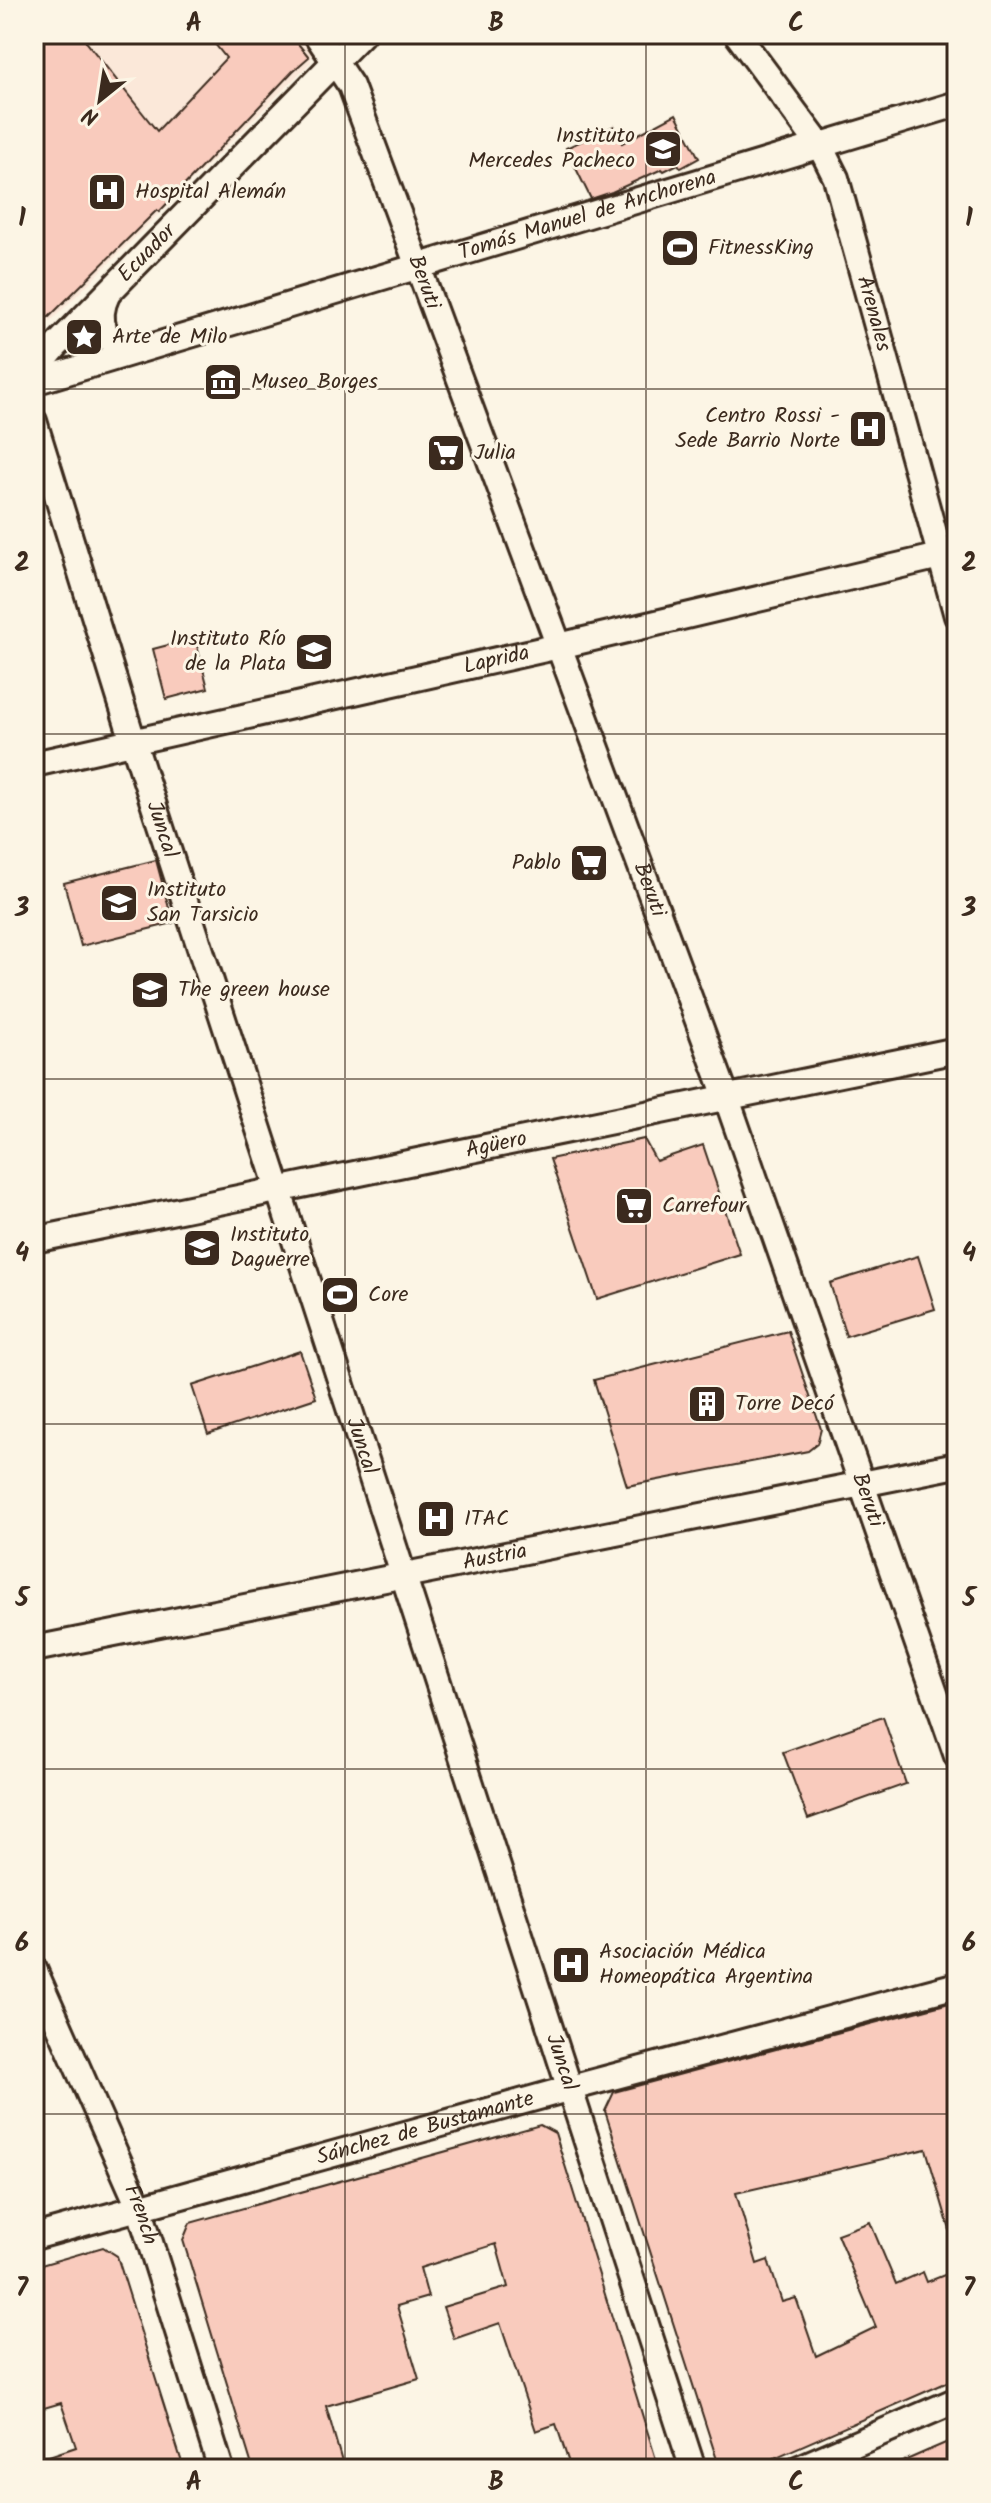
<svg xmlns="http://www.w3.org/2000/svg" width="991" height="2503" viewBox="0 0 991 2503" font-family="Kalam,sans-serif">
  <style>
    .built { fill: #fbe8d9 }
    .building { fill: #f9cbbd; stroke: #3b2a1e; stroke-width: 2 }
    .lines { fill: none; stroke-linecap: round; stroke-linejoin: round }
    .minor-casing { stroke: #3b2a1e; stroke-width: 30 }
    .minor { stroke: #fcf5e5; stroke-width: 24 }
    .grid { fill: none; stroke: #3b2a1e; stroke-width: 2; stroke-opacity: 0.55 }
    .labels { text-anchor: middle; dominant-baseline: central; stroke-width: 6; stroke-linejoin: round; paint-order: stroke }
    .poi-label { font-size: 22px; fill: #3b2a1e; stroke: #fcf5e5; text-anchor: start }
    .street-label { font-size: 22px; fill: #3b2a1e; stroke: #fcf5e5 }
    .neatline { fill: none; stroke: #3b2a1e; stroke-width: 3 }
    .grid-label { font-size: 26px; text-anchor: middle; font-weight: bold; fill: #3b2a1e }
  </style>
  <rect width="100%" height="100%" fill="#fcf5e5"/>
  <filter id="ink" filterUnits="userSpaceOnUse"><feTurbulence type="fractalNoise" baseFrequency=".0125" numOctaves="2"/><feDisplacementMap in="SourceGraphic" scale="16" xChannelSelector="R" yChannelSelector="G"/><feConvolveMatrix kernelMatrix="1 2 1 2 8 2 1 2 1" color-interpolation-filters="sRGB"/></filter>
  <g filter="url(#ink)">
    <path class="built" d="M34 34H303L312 46 311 62 50 322 34 324Z"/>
    <g class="building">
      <path d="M34 34H80L157 131 226 58 207 34H290L309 57 293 71 159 212 157 210 49 317 34 319Z"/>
      <path d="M676 114 699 158 681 168 678 164 664 171 662 169 612 192 591 199 566 148 614 126 622 143Z"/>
      <path d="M195 638 208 688 166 699 153 649Z"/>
      <path d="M156 860 173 923 81 946 64 883Z"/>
      <path d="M644 1139 656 1161 703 1145 740 1254 597 1299 550 1159Z"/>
      <path d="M918 1256 935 1309 846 1336 830 1283Z"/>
      <path d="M788 1331 821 1429 817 1444 808 1451 627 1486 594 1380Z"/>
      <path d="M300 1351 316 1398 208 1434 192 1386Z"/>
      <path d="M883 1717 906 1784 808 1819 783 1752Z"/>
      <path d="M957 2001V2236L952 2237 926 2149 736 2193 757 2264 768 2260 782 2302 796 2298 816 2356 876 2327 837 2234 870 2222 896 2284 923 2272 927 2282 957 2270V2378L749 2469H720L605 2111 614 2092Z"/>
      <path d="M540 2125 555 2133 659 2469H571L556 2424 536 2431 500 2323 454 2339 443 2307 508 2287 496 2244 420 2268 428 2297 397 2306 419 2379 326 2406 344 2469H253L183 2240 190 2223Z"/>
      <path d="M103 2247 117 2256 184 2469H34V2461L76 2447 61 2403 34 2411V2267Z"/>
      <path d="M957 2438V2469H886L927 2451Z"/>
    </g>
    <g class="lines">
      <g class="minor-casing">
        <g id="minor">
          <path id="s1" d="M316 34 351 86 727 1099 957 1756"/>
          <path id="s2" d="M737 34 820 146 836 178 957 616"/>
          <path d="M107 295C95 320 104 347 133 351"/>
          <path id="s3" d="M34 372 57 345 362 34"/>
          <path id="s4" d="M34 382 957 104"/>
          <path id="s5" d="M34 421 133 741 693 2469"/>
          <path id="s6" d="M34 764 559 646 957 552"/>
          <path id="s7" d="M34 1240 957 1050"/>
          <path id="s8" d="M34 1649 957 1465"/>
          <path id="s9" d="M34 1969 139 2207 221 2469"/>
          <path id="s10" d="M34 2237 571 2088 957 1985"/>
          <path d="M797 2469 957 2400"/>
        </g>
      </g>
      <use href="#minor" class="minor"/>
    </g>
  </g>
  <path class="grid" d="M345 34V2469M646 34V2469M34 389H957M34 734H957M34 1079H957M34 1424H957M34 1769H957M34 2114H957"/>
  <defs>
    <g id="school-square" transform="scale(2)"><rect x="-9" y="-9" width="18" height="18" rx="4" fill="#3b2a1e" stroke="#fcf5e5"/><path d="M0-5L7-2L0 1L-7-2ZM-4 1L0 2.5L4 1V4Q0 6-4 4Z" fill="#fff"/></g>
    <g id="hospital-square" transform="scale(2)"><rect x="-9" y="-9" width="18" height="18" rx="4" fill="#3b2a1e" stroke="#fcf5e5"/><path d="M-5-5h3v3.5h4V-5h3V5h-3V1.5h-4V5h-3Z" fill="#fff"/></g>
    <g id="stadium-square" transform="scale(2)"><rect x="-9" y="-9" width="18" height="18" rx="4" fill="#3b2a1e" stroke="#fcf5e5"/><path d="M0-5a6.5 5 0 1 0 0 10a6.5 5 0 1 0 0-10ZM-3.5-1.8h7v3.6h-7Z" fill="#fff"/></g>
    <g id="sight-square" transform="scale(2)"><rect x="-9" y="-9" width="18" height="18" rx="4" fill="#3b2a1e" stroke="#fcf5e5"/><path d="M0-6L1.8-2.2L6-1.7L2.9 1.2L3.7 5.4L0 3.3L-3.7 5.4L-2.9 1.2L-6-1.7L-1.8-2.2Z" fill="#fff"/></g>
    <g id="museum-square" transform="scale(2)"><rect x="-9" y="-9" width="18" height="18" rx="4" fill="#3b2a1e" stroke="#fcf5e5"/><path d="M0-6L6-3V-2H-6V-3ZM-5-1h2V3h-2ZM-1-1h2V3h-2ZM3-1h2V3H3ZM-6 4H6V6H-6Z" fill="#fff"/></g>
    <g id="supermarket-square" transform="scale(2)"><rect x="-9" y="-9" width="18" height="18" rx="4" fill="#3b2a1e" stroke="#fcf5e5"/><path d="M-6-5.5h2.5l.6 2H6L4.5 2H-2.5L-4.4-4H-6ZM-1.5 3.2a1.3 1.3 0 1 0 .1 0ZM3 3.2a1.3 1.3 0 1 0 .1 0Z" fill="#fff"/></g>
    <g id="university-square" transform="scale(2)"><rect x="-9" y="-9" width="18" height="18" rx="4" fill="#3b2a1e" stroke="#fcf5e5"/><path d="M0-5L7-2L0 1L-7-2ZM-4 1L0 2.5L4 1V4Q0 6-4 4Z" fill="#fff"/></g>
    <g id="building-square" transform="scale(2)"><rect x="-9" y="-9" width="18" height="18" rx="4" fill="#3b2a1e" stroke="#fcf5e5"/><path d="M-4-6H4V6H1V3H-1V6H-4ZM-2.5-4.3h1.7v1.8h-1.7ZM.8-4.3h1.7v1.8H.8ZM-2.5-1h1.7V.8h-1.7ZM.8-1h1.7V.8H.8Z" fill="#fff"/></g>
  </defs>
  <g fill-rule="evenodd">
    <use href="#school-square" x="663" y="149"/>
    <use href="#hospital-square" x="107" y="192"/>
    <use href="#stadium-square" x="680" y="248"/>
    <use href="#sight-square" x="84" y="337"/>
    <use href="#museum-square" x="223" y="382"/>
    <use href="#hospital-square" x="868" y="429"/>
    <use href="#supermarket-square" x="446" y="453"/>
    <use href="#school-square" x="314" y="652"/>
    <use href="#supermarket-square" x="589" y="863"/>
    <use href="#school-square" x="119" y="903"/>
    <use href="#school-square" x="150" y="990"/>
    <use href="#supermarket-square" x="634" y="1206"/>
    <use href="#university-square" x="202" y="1248"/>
    <use href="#stadium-square" x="340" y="1295"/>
    <use href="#building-square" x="707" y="1404"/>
    <use href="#hospital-square" x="436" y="1519"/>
    <use href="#hospital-square" x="571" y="1965"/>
  </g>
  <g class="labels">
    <g class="poi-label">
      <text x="635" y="136" text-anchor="end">Instituto<tspan x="635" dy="25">Mercedes Pacheco</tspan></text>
      <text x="135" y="192">Hospital Alemán</text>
      <text x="708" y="248">FitnessKing</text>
      <text x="112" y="337">Arte de Milo</text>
      <text x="251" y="382">Museo Borges</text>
      <text x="840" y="416" text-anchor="end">Centro Rossi -<tspan x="840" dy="25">Sede Barrio Norte</tspan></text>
      <text x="474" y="453">Julia</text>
      <text x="286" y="639" text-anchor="end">Instituto Río<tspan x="286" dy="25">de la Plata</tspan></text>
      <text x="561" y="863" text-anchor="end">Pablo</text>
      <text x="147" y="890">Instituto<tspan x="147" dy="25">San Tarsicio</tspan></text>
      <text x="178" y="990">The green house</text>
      <text x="662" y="1206">Carrefour</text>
      <text x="230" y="1235">Instituto<tspan x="230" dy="25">Daguerre</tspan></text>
      <text x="368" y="1295">Core</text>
      <text x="735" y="1404">Torre Decó</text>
      <text x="464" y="1519">ITAC</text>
      <text x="599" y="1952">Asociación Médica<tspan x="599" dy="25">Homeopática Argentina</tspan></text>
    </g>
    <g class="street-label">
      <text stroke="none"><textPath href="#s4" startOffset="578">Tomás Manuel de Anchorena</textPath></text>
      <text stroke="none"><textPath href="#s3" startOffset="164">Ecuador</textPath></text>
      <text stroke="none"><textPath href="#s1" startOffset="272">Beruti</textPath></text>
      <text stroke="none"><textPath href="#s2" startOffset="316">Arenales</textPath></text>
      <text stroke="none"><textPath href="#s6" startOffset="474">Laprida</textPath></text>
      <text stroke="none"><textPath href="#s5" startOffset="428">Juncal</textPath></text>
      <text stroke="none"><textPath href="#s1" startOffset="920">Beruti</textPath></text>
      <text stroke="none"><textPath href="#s7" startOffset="472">Agüero</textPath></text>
      <text stroke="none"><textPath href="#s5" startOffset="1076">Juncal</textPath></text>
      <text stroke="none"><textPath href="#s1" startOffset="1568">Beruti</textPath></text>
      <text stroke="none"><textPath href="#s8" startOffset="470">Austria</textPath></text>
      <text stroke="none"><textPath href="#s5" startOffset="1724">Juncal</textPath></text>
      <text stroke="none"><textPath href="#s10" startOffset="406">Sánchez de Bustamante</textPath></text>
      <text stroke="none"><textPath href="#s9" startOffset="268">French</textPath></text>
    </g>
  </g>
  <rect width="991" height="2503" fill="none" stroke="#fcf5e5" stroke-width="88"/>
  <g transform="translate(100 100) rotate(210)" stroke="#fcf5e5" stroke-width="6" paint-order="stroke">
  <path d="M0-6L14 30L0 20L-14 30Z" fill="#3b2a1e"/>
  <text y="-12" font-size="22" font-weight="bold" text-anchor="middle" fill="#3b2a1e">N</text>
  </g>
  <rect x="44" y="44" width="903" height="2415" class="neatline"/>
  <g class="grid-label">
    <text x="194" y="31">A</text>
    <text x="496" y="31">B</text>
    <text x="796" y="31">C</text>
    <text x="22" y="226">1</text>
    <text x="969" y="226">1</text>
    <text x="22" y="571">2</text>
    <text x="969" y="571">2</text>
    <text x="22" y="916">3</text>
    <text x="969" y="916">3</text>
    <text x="22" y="1261">4</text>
    <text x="969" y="1261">4</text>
    <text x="22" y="1606">5</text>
    <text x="969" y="1606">5</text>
    <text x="22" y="1951">6</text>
    <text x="969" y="1951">6</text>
    <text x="22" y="2296">7</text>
    <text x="969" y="2296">7</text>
    <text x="194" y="2490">A</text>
    <text x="496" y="2490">B</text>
    <text x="796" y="2490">C</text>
  </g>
</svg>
